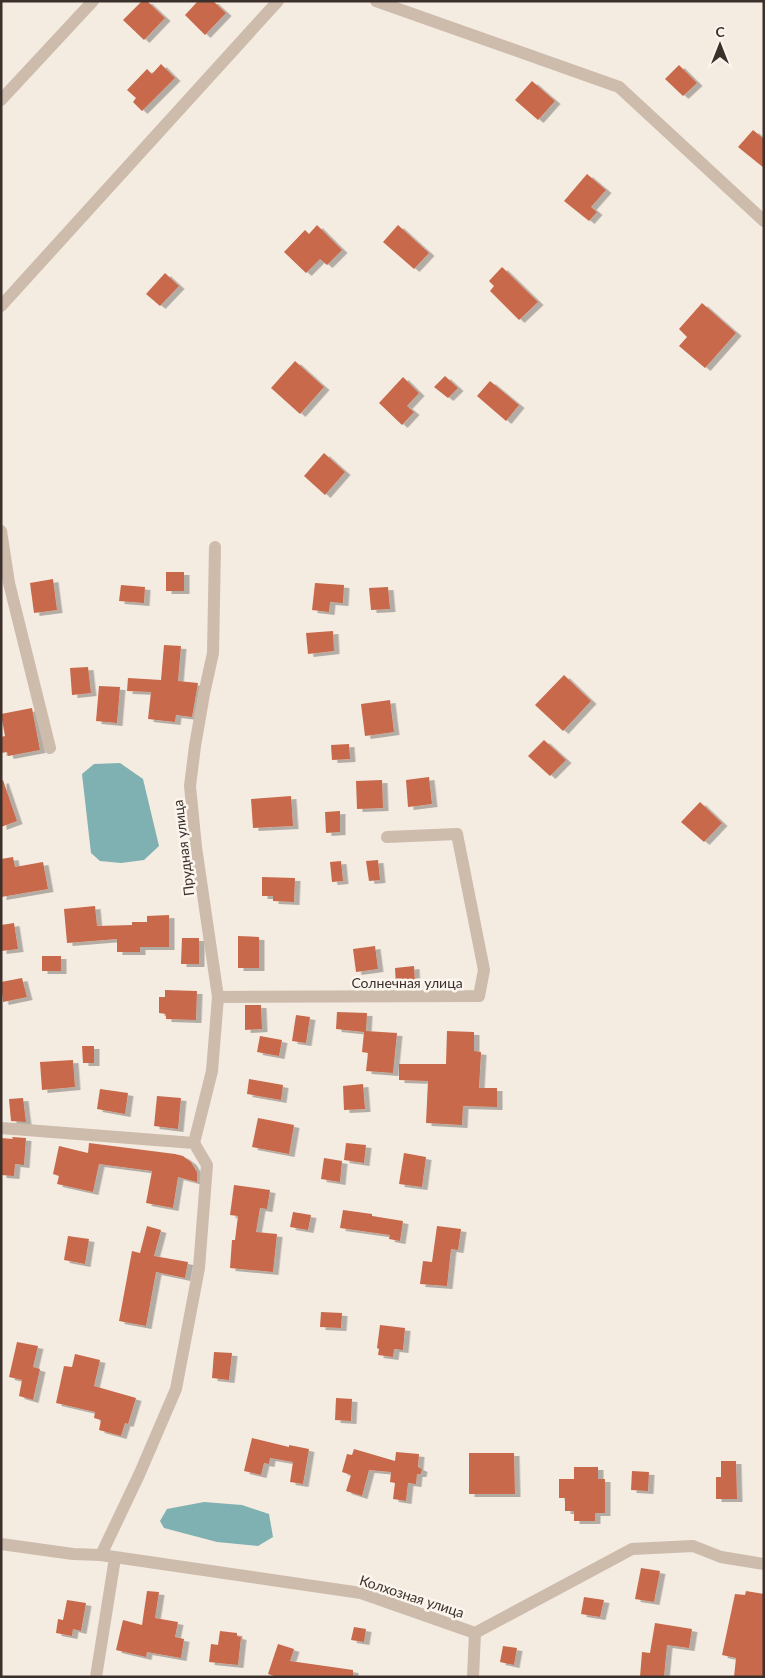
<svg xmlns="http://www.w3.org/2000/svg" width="765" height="1678" viewBox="0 0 765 1678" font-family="Lato,sans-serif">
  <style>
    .water { fill: #7fb0b2 }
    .building { fill: #c8694b; filter: url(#shadow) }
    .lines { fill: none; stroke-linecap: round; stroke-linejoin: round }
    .minor { stroke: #cdbbac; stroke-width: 12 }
    .labels { text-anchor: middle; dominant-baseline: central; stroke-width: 5; stroke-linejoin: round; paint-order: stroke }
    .street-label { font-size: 14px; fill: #3b302b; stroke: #fbf5ee }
  </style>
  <defs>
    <filter id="shadow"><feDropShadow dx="5.5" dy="3" stdDeviation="0" flood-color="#0004"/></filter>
  </defs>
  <rect width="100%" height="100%" fill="#f4ebe1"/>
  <g class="water">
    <path d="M120 763 143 779 159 846 144 860 121 863 100 861 91 853 82 774 94 764Z"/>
    <path d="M204 1502 242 1505 269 1514 273 1537 258 1546 217 1542 164 1528 160 1521 167 1509Z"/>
  </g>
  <g class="building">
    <path d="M142 1H147L165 18 144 40 123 20Z"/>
    <path d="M198 1H213L226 13 205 35 185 15Z"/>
    <path d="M161 64 175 78 142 111 133 102 136 98 127 90 147 69 152 74Z"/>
    <path d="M679 65 697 83 683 96 665 79Z"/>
    <path d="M532 81 555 101 538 120 515 100Z"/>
    <path d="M753 130 764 139V168L738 147Z"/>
    <path d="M587 174 606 190 591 207 597 212 589 221 564 201Z"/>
    <path d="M317 225 342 250 327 265 320 259 306 273 284 252 305 230 309 234Z"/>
    <path d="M398 225 429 253 414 269 383 242Z"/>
    <path d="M502 267 538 302 519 320 490 291 494 286 489 281Z"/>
    <path d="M165 273 179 286 160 306 146 294Z"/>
    <path d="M702 303 736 333 705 368 679 346 687 337 679 329Z"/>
    <path d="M295 361 324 387 300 414 271 388Z"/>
    <path d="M445 376 458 388 448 398 434 387Z"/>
    <path d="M403 377 419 393 407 406 414 412 402 425 379 403Z"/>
    <path d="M490 381 519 405 506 421 477 396Z"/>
    <path d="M324 453 345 472 325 495 304 476Z"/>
    <rect x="166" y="572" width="18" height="19"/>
    <path d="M53 579 57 610 34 613 30 583Z"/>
    <path d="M315 583 344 585 343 603 330 602 329 612 312 610Z"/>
    <path d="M121 585 145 587 144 603 119 601Z"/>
    <path d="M388 587 390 609 371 610 369 588Z"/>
    <path d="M333 631 334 651 308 654 306 633Z"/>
    <path d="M164 645 181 646 178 681 198 683 192 717 176 715 175 722 148 719 151 692 127 691 128 678 161 680Z"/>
    <path d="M88 667 91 693 72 695 70 668Z"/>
    <path d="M564 675 591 701 563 731 535 705Z"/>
    <path d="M99 686 120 687 117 723 96 721Z"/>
    <path d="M390 700 394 732 365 736 361 704Z"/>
    <path d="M32 708 40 750 8 756 7 752 1 753V737L5 736 1 714Z"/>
    <path d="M544 740 566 760 550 776 528 756Z"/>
    <path d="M349 744 350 759 332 760 331 745Z"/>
    <path d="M429 777 432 804 408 807 406 780Z"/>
    <path d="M3 780 17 821 1 827V781Z"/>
    <path d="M382 780 383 808 357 809 356 781Z"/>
    <path d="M291 796 293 826 253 828 251 799Z"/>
    <path d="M700 802 722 823 704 842 681 822Z"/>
    <path d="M340 811V832L326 833 325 812Z"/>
    <path d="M13 857 15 867 43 862 48 889 1 897V859Z"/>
    <path d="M378 860 380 880 369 881 366 861Z"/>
    <path d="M341 861 343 881 332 882 330 862Z"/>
    <path d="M262 877 295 878 294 902 273 901V896H262Z"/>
    <path d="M95 906 97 926 132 925V922H147V916L169 915V947H140V952H117V939L67 943 64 909Z"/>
    <path d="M14 923 18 949 1 951V925Z"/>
    <path d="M238 936 259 937V968H238Z"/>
    <path d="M182 938H199V964H181Z"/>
    <path d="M375 946 378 969 356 972 353 949Z"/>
    <rect x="42" y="956" width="19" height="15"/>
    <path d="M414 966 415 985 396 987 395 968Z"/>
    <path d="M22 978 27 997 3 1002 1 982Z"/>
    <path d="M165 990 197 991 196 1020 166 1019V1014L159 1013V997H165Z"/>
    <path d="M245 1005H261L262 1029 245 1030Z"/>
    <path d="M337 1012 367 1013 366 1031 397 1033 393 1073 366 1071 368 1053 362 1052 364 1032 336 1029Z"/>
    <path d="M296 1015 310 1017 306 1043 292 1041Z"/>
    <path d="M447 1031 474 1032V1051L481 1052 479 1088H497V1107L463 1106 462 1125 426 1123 428 1081 399 1080V1064H446Z"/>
    <path d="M260 1036 282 1040 279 1056 257 1052Z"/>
    <path d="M82 1046H94V1063H83Z"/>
    <path d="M73 1060 75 1087 42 1090 40 1062Z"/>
    <path d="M249 1079 283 1085 281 1100 247 1094Z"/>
    <path d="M363 1084 365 1109 344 1110 343 1086Z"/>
    <path d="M100 1089 128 1093 125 1114 97 1109Z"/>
    <path d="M157 1096 181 1098 178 1129 154 1126Z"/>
    <path d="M23 1098 26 1122 11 1121 9 1099Z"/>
    <path d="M258 1118 294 1125 289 1154 252 1147Z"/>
    <path d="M12 1137 26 1138 24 1165 15 1164 14 1176 1 1175V1138L13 1139Z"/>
    <path d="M89 1143 175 1154 183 1156 191 1162 197 1172V1182L178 1177 173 1208 146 1203 152 1171 99 1164 93 1192 57 1184 59 1176 53 1174 59 1146 88 1153Z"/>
    <path d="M346 1143 366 1145 364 1163 344 1160Z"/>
    <path d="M404 1153 426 1157 422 1187 399 1184Z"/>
    <path d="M324 1158 342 1161 340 1182 321 1179Z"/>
    <path d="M234 1185 270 1190 267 1209 260 1208 256 1232 277 1234 273 1272 230 1268 232 1240H235L238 1216 230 1215Z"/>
    <path d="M343 1210 372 1214V1216L403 1221 400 1241 389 1239 390 1235 340 1228Z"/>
    <path d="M293 1212 311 1215 308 1230 290 1227Z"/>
    <path d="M147 1226 161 1230 154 1256 188 1262 185 1278 156 1272 146 1326 119 1321 132 1251 140 1253Z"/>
    <path d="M437 1226 461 1229 458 1250 451 1249 447 1286 420 1284 423 1261 432 1262Z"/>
    <path d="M68 1236 89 1239 85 1264 64 1260Z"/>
    <path d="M321 1312 342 1313 341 1328 320 1327Z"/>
    <path d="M380 1325 405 1328 403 1350 394 1349 393 1357 378 1355 379 1349 377 1348Z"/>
    <path d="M17 1342 38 1346 33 1367 40 1369 33 1400 19 1396 22 1380 9 1377Z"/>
    <path d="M214 1352 232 1353 229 1380 212 1378Z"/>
    <path d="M75 1354 100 1360 94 1386 136 1398 128 1424 125 1423 121 1436 99 1430 101 1420 94 1418 95 1412 56 1403 64 1366 72 1367Z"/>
    <path d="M336 1398 352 1399 351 1421 335 1420Z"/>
    <path d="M252 1438 289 1447V1445L309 1449 303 1484 290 1482 293 1462 270 1458 269 1464 264 1463 261 1475 244 1471Z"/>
    <path d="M354 1449 395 1461 396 1452 419 1454 418 1467 422 1469 421 1474H417L416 1484 408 1483 406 1501 393 1499 395 1483 390 1482 391 1472 369 1470 362 1496 346 1491 351 1475 342 1472 347 1454 352 1455Z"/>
    <path d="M469 1453H514L515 1494H469Z"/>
    <path d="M721 1461H736L737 1499H716V1477H721Z"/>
    <path d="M574 1467H598V1479H605V1513H595V1521H574V1511H565V1498H559V1479H574Z"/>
    <path d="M632 1471 649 1472 648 1491 631 1490Z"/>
    <path d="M641 1568 660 1571 654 1602 635 1599Z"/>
    <path d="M147 1591 159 1592 155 1618 178 1622 175 1637 184 1639 181 1658 147 1652 146 1657 116 1650 123 1620 142 1625Z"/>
    <path d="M746 1591 764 1594V1677H734L736 1658 722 1655 735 1594 745 1595Z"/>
    <path d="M584 1597 604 1600 600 1617 581 1614Z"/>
    <path d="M67 1600 86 1603 81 1631 73 1629 72 1636 56 1633 58 1619 63 1620Z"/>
    <path d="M655 1623 692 1629 689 1648 667 1645 664 1677H640L642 1652 650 1653Z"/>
    <path d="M354 1627 366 1629 364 1642 351 1640Z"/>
    <path d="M220 1631 237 1633V1636L241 1637 238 1665 209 1662 211 1644 218 1645Z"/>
    <path d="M278 1644 294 1649 290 1661 353 1670V1677H277L268 1674Z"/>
    <path d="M503 1646 517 1648 514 1665 500 1662Z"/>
  </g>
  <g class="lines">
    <g class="minor">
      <path d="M376 1 619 87 764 221"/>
      <path d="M1 100 93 1"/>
      <path d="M1 306 278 1"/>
      <path d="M1 531 9 583 50 748"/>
      <path d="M218 997 479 996 484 970 457 834 387 837"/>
      <path d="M1 1128 194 1143 207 1165 199 1268 176 1389 139 1475 101 1555"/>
      <path d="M194 1143 212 1071 218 997 196 847 190 786 195 746 204 694 213 653 215 547"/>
      <path d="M1 1544 73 1554 101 1555 361 1593 475 1633 632 1549 693 1546 721 1557 764 1564"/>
      <path d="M96 1677 115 1558"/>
      <path d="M473 1677 475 1633"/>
    </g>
  </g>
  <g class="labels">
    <g class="street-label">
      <text transform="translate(183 848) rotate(-97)">Прудная улица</text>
      <text x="407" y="982">Солнечная улица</text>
      <text transform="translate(412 1596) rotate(18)">Колхозная улица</text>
    </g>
  </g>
  <rect width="765" height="1678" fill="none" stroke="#3b302b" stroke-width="5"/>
  <g transform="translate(720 45)" stroke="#fbf5ee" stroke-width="4" paint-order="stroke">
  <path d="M0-4L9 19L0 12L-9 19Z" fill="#3b302b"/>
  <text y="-8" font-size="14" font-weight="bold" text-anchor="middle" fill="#3b302b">С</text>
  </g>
</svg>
